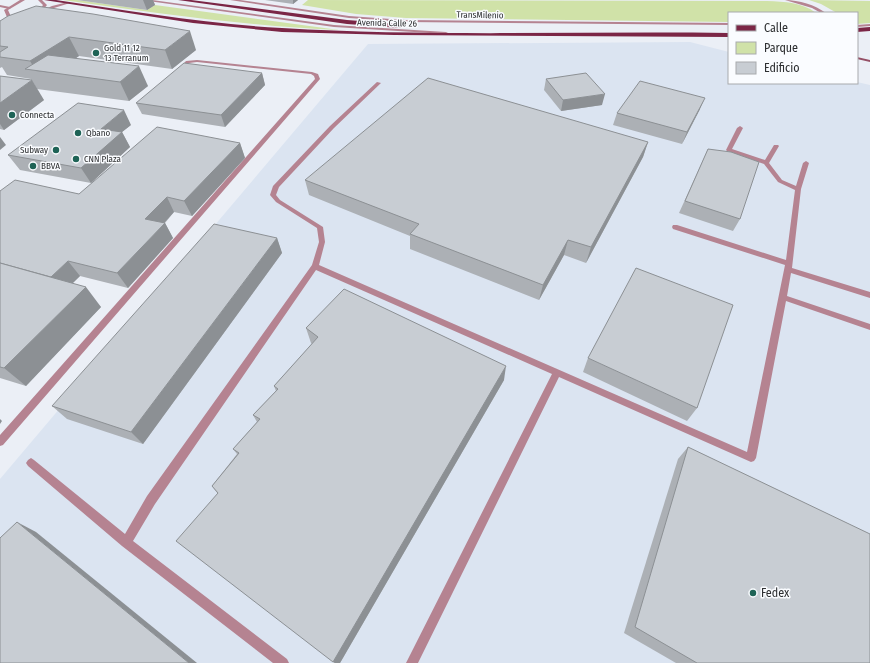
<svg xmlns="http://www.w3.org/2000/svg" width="870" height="663" viewBox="0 0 870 663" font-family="'Fira Sans Condensed',sans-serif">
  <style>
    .built { fill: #dbe4f1 }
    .green { fill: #d0e2a8 }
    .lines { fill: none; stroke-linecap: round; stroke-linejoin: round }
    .lane { fill: #b58391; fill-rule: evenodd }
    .street { fill: #b58391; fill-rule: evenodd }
    .secondary { fill: #944f65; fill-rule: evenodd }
    .primary { fill: #7b2646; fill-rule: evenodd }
    .wall { fill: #acb0b5 }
    .shaded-wall { fill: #8c9094 }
    .building { fill: #c8cdd3; stroke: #8c9094 }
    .poi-dot { fill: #1e6356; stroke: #fafcff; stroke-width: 1.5 }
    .labels { text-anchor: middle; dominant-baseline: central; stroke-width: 3; stroke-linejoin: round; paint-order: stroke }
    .far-street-label { font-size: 9px; fill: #2d2f31; stroke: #fafcff }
    .far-poi-label { font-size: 9px; fill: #2d2f31; stroke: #fafcff; text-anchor: start }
    .near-poi-label { font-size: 12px; fill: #2d2f31; stroke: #fafcff; text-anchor: start }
  </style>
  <rect width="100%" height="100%" fill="#ebeff6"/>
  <path class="built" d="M690 42 729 52V83L857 82 870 85V663H0V479L368 44Z"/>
  <g class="green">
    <path d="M63 0H77L147 10 155 5 339 30C247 26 155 13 63 0Z"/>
    <path d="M308 0 767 1C785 2 802 2 816 13H729V22L406 18 356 14 302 5Z"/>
    <path d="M809 0 870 1V23L857 24V13H837L821 4Z"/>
  </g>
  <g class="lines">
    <g class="lane">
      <path d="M141 0H152L334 25 446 32 448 33 446 34 334 27Z"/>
      <path d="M230 0H240L349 16 405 20 729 23V25L405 22 349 18Z"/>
      <path d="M785 0C799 0 815 5 826 13H821L812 8Z"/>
      <path d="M0 5 10 7 11 8 9 9 0 7Z"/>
      <path d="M870 24V26L857 27V25Z"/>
      <path d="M197 60 312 72 318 74 320 79 3 445 0 446V435L315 79 314 76 311 74 197 62 189 63 180 73 176 72 186 61Z"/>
      <path d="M377 82 381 83 334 128 279 187 276 195 280 200 323 227 325 242 319 265 747 452 785 265 673 229 672 227 673 225H677L786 260 795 190 778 182 764 164 727 151 726 150 737 128 740 126 743 128 732 149 765 160 774 145H778L779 146 769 163 782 180 796 186 803 163 806 161 809 163 801 189 792 268 870 292V298L791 273 787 296 870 324V330L786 301 756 458 754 461 751 462 559 377 418 663H406L552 374 316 270 155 504 133 541 287 659 289 663H273L122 546 28 466 26 463 28 460 31 458 34 460 125 534 147 496 312 265 319 242 317 228 276 202 270 195 273 186 330 126Z"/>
    </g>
    <g class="street">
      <path d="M20 0H25L8 10 13 21 9 22 4 10Z"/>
      <path d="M38 0H42L47 5 43 10 52 6 68 2 70 3 54 8 38 15 36 14 43 5Z"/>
    </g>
    <path class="secondary" d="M857 57 870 60V62L857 59Z"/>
    <g class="primary">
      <path d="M44 0H56C131 11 206 24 282 28 430 37 580 31 729 33V37L394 35 282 32 193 23Z"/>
      <path d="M178 0H191L347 20 400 24 403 26 400 28 347 24Z"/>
      <path d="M870 27V31L857 32V28Z"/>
    </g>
  </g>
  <g class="wall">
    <path d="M77 0H153L155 5 147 10Z"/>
    <path d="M265 0H298L293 4Z"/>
    <path d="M0 21 196 50 172 69 79 56 76 58 148 86 129 101 37 89 31 79 7 75 2 67 0 68Z"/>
    <path d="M262 73 265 85 225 127 142 114 136 103Z"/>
    <path d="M0 76 44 100 4 130 0 129Z"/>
    <path d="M546 79 602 105 561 111 544 90Z"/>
    <path d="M700 109 682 144 613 125 617 113Z"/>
    <path d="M131 125 122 132 130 147 91 183 20 170 8 155Z"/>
    <path d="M648 142 643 157 586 263 564 255 539 300 410 249V236L309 195 305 180Z"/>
    <path d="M240 143 245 158 192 216 174 212 165 223 173 238 128 288 80 276 73 283 101 307 26 386 0 378V191L79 194Z"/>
    <path d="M708 149 740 219 733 231 679 213Z"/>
    <path d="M277 238 282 253 143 444 67 419 52 406Z"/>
    <path d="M306 328 504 380 340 663H335L333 662 218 494 212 486 237 454 233 449 257 422 253 415 276 391 274 386 312 344 311 343Z"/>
    <path d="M588 358 697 408 687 421 583 372Z"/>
    <path d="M688 447 870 663H676L624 633 678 459Z"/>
  </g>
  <g class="shaded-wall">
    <path d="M143 0H153L155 5 147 10Z"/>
    <path d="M293 0H298L293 4Z"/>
    <path d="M190 31 196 50 172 69 165 50Z"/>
    <path d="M69 37 79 56 54 73 36 71 30 61Z"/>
    <path d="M139 66 148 86 129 101 120 82Z"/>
    <path d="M262 73 265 85 225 127 221 115Z"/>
    <path d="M32 80 44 100 4 130 0 124V103Z"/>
    <path d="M605 94 602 105 561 111 563 100Z"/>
    <path d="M705 98 700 109 682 144 687 132Z"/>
    <path d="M124 110 131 125 122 132 130 147 91 183 81 168 101 129Z"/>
    <path d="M0 137 6 145 0 150Z"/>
    <path d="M648 142 643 157 586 263 591 247Z"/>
    <path d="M240 143 245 158 192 216 184 201Z"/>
    <path d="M167 197 174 212 154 234 145 219Z"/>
    <path d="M165 223 173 238 128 288 117 273Z"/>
    <path d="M277 238 282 253 143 444 131 432Z"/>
    <path d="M568 240 564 255 539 300 543 285Z"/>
    <path d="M68 261 80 276 61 294 48 280Z"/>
    <path d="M86 287 101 307 26 386 4 368Z"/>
    <path d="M506 366 504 380 340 663H335L333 662Z"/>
    <path d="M0 419 2 421 0 424Z"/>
    <path d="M17 522 36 532 197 663H189Z"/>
  </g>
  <g class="building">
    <path d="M36 6 93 14 190 31 165 50 69 37 30 61 0 57V52L8 47 0 46V21L8 16Z"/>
    <path d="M48 55 139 66 120 82 25 69Z"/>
    <path d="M184 63 262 73 221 115 136 103Z"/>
    <path d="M586 73 605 94 563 100 546 79Z"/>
    <path d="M0 76 32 80 0 103Z"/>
    <path d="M428 78 648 142 591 247 568 240 543 285 410 234 419 224 305 180Z"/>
    <path d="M640 81 705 98 687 132 617 113Z"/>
    <path d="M78 103 124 110 101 129 122 132 81 168 8 155Z"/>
    <path d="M157 127 240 143 184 201 167 197 145 219 165 223 117 273 68 261 51 277 0 263V191L15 180 79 194Z"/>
    <path d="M708 149 731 152 759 162 740 219 685 201Z"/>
    <path d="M214 224 277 238 131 432 52 406Z"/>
    <path d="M0 263 86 287 4 368 0 367Z"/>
    <path d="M636 268 733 305 697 408 588 358Z"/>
    <path d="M344 289 506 366 333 662 176 541 218 493 212 486 239 453 233 449 260 419 253 415 278 389 274 386 318 337 306 328Z"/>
    <path d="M688 447 870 534V663H697L635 627Z"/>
    <path d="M17 522 189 663H0V538Z"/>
  </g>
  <g class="poi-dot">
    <circle cx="96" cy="53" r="4"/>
    <circle cx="12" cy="115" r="4"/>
    <circle cx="78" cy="133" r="4"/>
    <circle cx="56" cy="150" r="4"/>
    <circle cx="76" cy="159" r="4"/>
    <circle cx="33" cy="166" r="4"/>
    <circle cx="753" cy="593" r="4"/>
  </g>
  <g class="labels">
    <g class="far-street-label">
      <text transform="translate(480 15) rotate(1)">TransMilenio</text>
      <text transform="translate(387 23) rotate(1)">Avenida Calle 26</text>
    </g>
    <g class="far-poi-label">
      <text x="104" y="48">Gold 11 12<tspan x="104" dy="10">13 Terranum</tspan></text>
      <text x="20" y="115">Connecta</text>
      <text x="86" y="133">Qbano</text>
      <text x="48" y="150" text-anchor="end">Subway</text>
      <text x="84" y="159">CNN Plaza</text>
      <text x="41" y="166">BBVA</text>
    </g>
    <g class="near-poi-label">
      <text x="761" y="593">Fedex</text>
    </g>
  </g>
  <rect x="728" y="12" width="130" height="72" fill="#fafcff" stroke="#a8aaad"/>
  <rect x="736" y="25" width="20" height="6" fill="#7b2646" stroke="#a8aaad"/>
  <text x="764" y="32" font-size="12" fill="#2d2f31">Calle</text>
  <rect x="736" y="42" width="20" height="12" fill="#d0e2a8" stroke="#a8aaad"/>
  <text x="764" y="52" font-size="12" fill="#2d2f31">Parque</text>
  <rect x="736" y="62" width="20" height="12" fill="#c8cdd3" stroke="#a8aaad"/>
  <text x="764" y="72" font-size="12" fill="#2d2f31">Edificio</text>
</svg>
